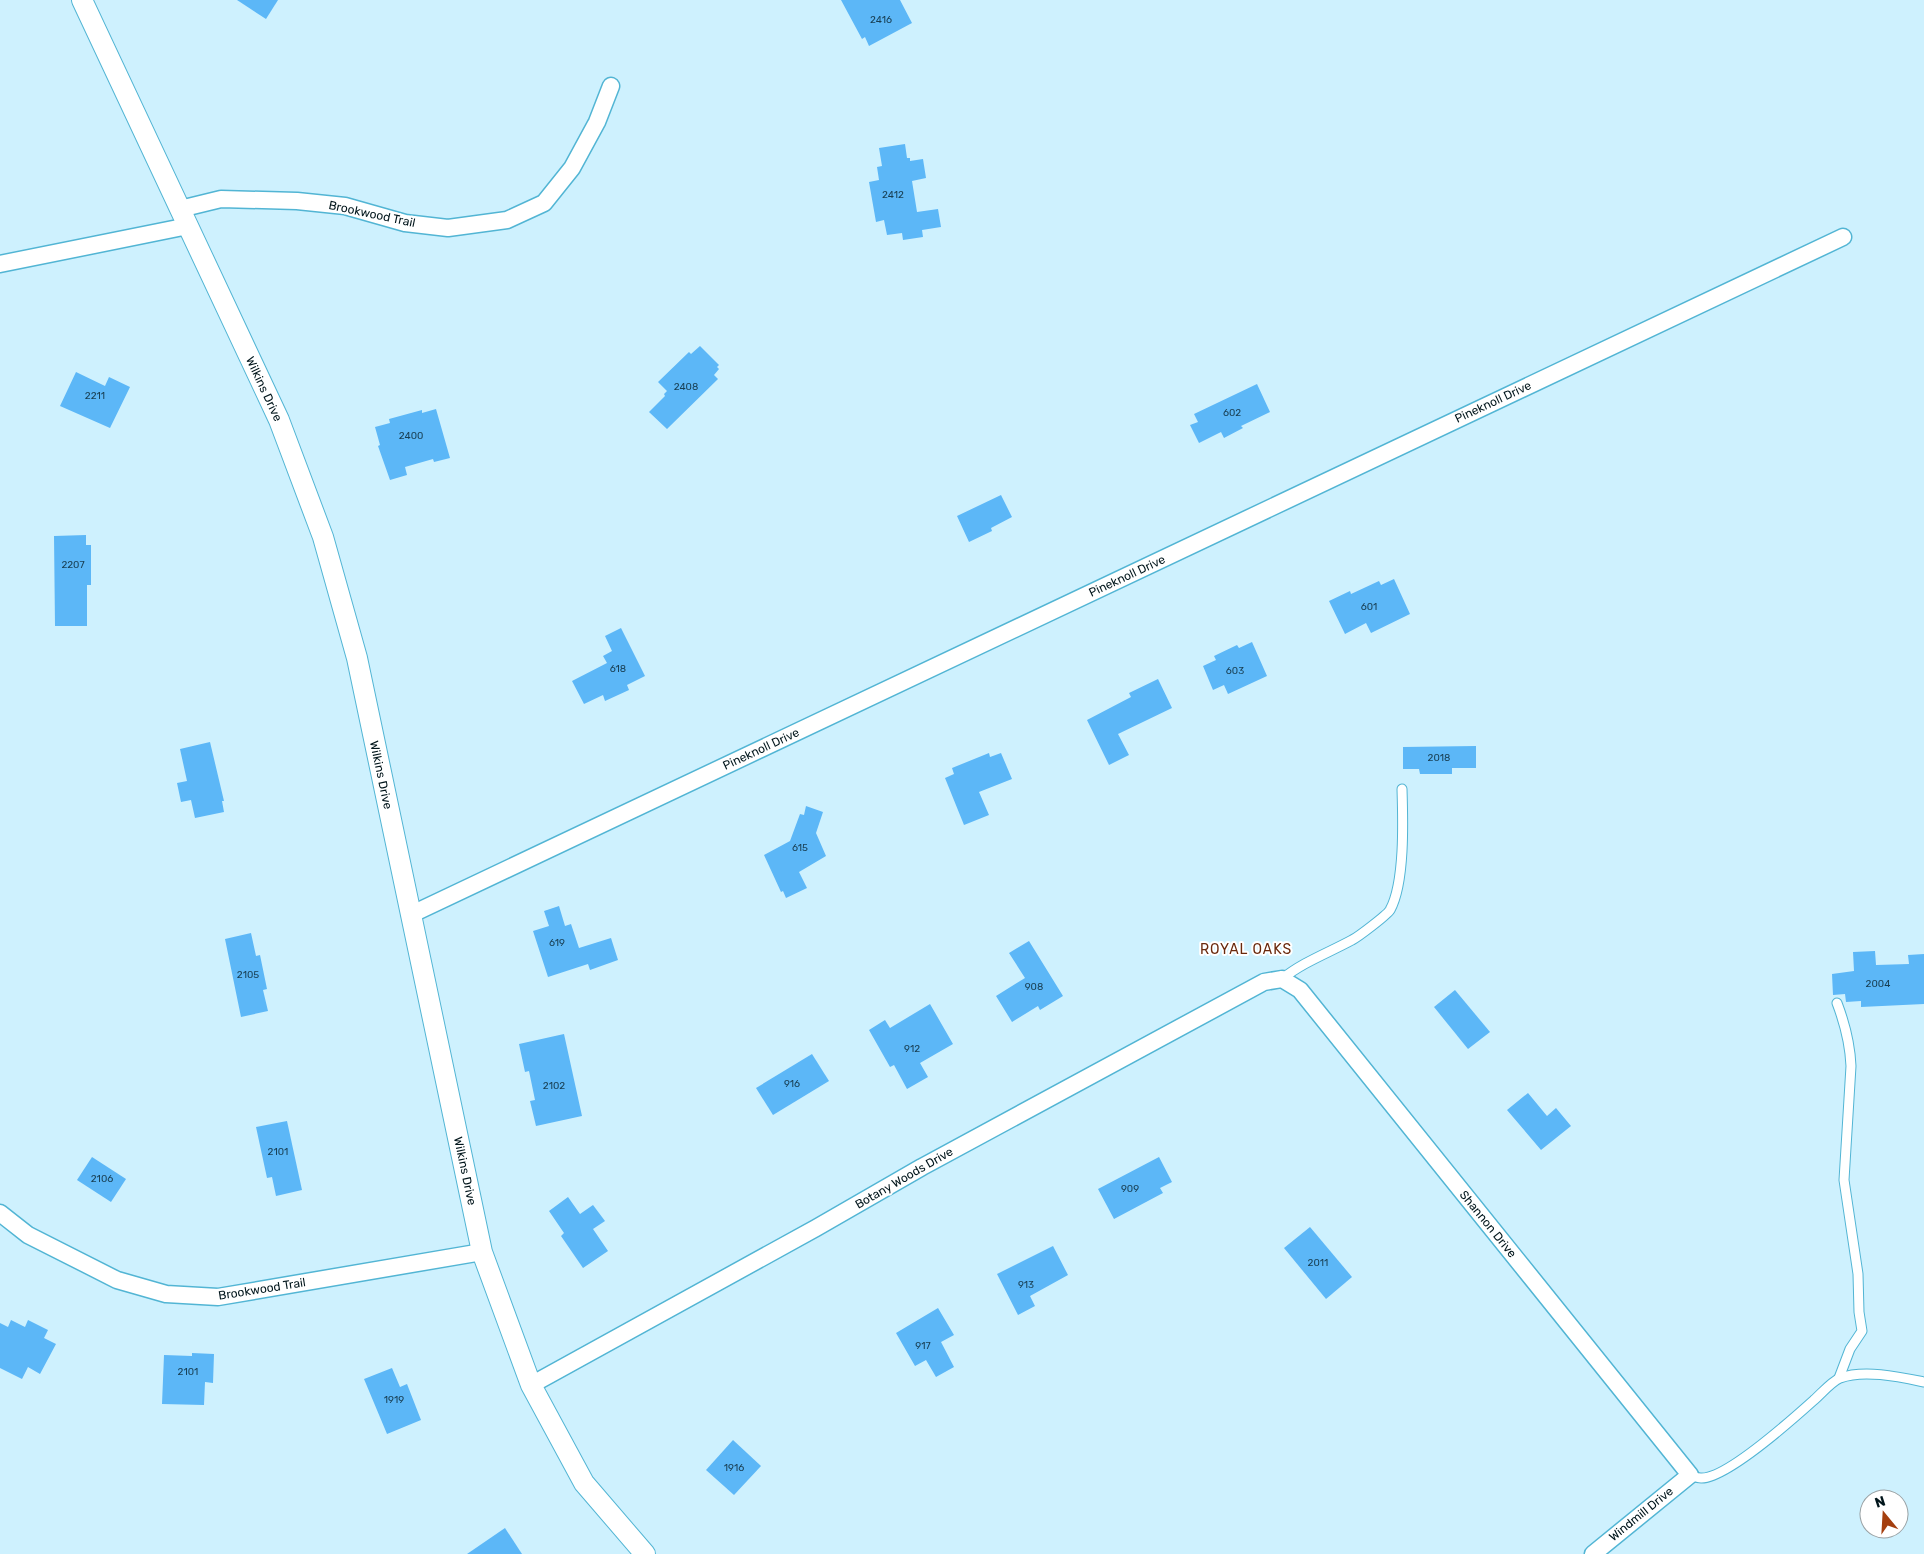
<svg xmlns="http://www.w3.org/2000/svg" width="1924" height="1554" viewBox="0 0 1924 1554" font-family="Rubik,sans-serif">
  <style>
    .building { fill: #5cb7f7 }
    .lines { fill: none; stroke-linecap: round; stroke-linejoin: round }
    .service-casing { stroke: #52b5d4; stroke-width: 11 }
    .minor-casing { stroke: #52b5d4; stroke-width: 19 }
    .tertiary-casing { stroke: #52b5d4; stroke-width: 22 }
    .service { stroke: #fff; stroke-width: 9 }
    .minor { stroke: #fff; stroke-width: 16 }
    .tertiary { stroke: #fff; stroke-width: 20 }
    .labels { text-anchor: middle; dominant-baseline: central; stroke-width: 4; stroke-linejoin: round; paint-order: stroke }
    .number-label { font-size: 10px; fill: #183e52 }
    .street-label { font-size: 12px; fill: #01151b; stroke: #fff }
    .neighbourhood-label { font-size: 14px; letter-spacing: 1px; fill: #6a290d; stroke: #fff }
  </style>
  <rect width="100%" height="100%" fill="#cef1fe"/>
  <g class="building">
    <path d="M237 0H278L266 19Z"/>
    <path d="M841 0H900L912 23 869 46 865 37 862 39Z"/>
    <path d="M905 144 907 158H910V161L923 159 926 178 912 181 917 212 938 209 941 227 922 230 923 237 903 240 902 233 887 235 884 220 876 222 869 182 879 180 877 167 882 166 879 148Z"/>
    <path d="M700 346 719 365 717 367 719 369 714 375 718 379 667 429 649 412 665 396 664 394 667 391 658 382 689 352 691 354Z"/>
    <path d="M76 372 105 386 109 377 130 387 110 428 60 406Z"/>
    <path d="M1257 384 1270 412 1241 426 1243 428 1224 438 1221 432 1199 443 1190 425 1198 422 1194 414Z"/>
    <path d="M436 409 450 458 434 462 433 459 405 467 407 475 390 480 378 446 380 445 375 427 390 423 389 419 422 410V413Z"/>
    <path d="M1001 495 1012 517 991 528 992 531 969 542 957 516Z"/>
    <path d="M86 535V545H91V585H87V626H55L54 536Z"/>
    <path d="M1394 579 1410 614 1371 633 1366 623 1345 634 1329 601 1350 591 1351 594 1379 581 1381 585Z"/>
    <path d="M621 628 645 676 627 685 629 690 605 701 603 695 584 704 572 681 607 663 603 656 612 651 605 636Z"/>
    <path d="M1252 642 1267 676 1228 694 1224 685 1213 690 1203 666 1216 660 1214 656 1237 645 1239 648Z"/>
    <path d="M1158 679 1172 708 1118 734 1129 755 1109 765 1087 720 1131 697 1129 693Z"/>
    <path d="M210 742 224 801H222L224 812 195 818 191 800 181 802 177 783 187 781 180 749Z"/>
    <path d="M1476 746V768H1452V774H1420L1419 769H1403V747Z"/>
    <path d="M989 753 990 757 1001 753 1012 779 979 792 989 815 964 825 945 778 954 774 952 768Z"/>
    <path d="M806 806 823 812 816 833 826 856 799 872 807 888 786 898 783 891 781 892 764 855 790 841 800 814 804 815Z"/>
    <path d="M559 906 565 926 571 924 579 948 611 938 618 960 590 970 588 964 548 977 533 931 549 926 544 911Z"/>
    <path d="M251 933 256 956 260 955 267 989 263 990 268 1011 241 1017 225 939Z"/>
    <path d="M1029 941 1063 996 1040 1010 1038 1006 1012 1022 996 996 1025 978 1009 953Z"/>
    <path d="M1875 951 1876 965 1909 964 1908 955 1924 954V1004L1861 1007V1001L1846 1002 1845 994 1833 995 1832 974 1854 971 1853 952Z"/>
    <path d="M1455 990 1490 1032 1468 1049 1434 1007Z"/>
    <path d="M930 1004 953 1044 920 1063 928 1077 907 1089 894 1065 890 1067 869 1030 885 1020 890 1028Z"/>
    <path d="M564 1034 582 1116 536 1126 530 1101 535 1100 529 1071 525 1072 519 1044Z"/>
    <path d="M812 1054 829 1081 773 1115 756 1088Z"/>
    <path d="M1528 1093 1547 1116 1556 1108 1571 1126 1541 1150 1507 1110Z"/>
    <path d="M287 1121 302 1190 276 1196 272 1177 267 1178 256 1127Z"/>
    <path d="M92 1157 126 1179 111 1202 77 1180Z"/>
    <path d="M1159 1157 1172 1182 1160 1188 1163 1193 1114 1219 1098 1189Z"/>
    <path d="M568 1197 580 1214 593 1205 605 1221 593 1229 608 1251 583 1268 561 1236 564 1233 549 1211Z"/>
    <path d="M1310 1227 1352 1277 1326 1299 1284 1248Z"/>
    <path d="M1053 1246 1068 1275 1030 1296 1035 1306 1018 1315 997 1274Z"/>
    <path d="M938 1308 954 1335 941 1342 954 1367 936 1377 926 1360 915 1366 896 1333Z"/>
    <path d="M11 1320 25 1327 28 1320 48 1330 44 1338 56 1344 40 1374 28 1367 22 1379 0 1368V1323L8 1327Z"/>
    <path d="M192 1353 214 1354 213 1383 205 1382 204 1405 162 1404 164 1355 192 1356Z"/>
    <path d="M392 1368 400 1387 407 1384 421 1420 387 1434 364 1379Z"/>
    <path d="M733 1440 761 1466 734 1495 706 1470Z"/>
    <path d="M505 1528 522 1554H467Z"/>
  </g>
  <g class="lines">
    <g class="service-casing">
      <g id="service">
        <path d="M1282 979C1303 962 1328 953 1352 940 1358 937 1387 915 1390 910 1405 883 1403 820 1402 789"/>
        <path d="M1837 1003C1845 1024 1850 1043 1851 1066L1844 1180 1858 1274 1859 1312 1862 1331 1850 1349 1839 1378"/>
        <path d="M1690 1475C1693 1476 1697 1478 1701 1478 1726 1479 1794 1418 1814 1400 1821 1394 1831 1382 1840 1378 1864 1369 1900 1377 1924 1382"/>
      </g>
    </g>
    <g class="minor-casing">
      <g id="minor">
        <path d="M180 209 221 199 297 201 345 206 405 223 448 228 507 220 544 203 572 168 597 122 611 86"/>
        <path d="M0 264 188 226"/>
        <path d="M410 915 1843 237"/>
        <path d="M0 1213 28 1235 117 1280 166 1294 218 1297 482 1252"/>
        <path d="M531 1385 816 1228 922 1167 1264 982 1282 979 1300 990 1690 1475 1593 1554"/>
      </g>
    </g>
    <g class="tertiary-casing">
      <path id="tertiary" d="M82 0 279 420 323 537 357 658 482 1252 531 1385 584 1483 645 1554"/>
    </g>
    <use href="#service" class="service"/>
    <use href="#minor" class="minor"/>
    <use href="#tertiary" class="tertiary"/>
  </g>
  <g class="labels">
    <g class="number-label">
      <text x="881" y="20">2416</text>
      <text x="893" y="195">2412</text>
      <text x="686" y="387">2408</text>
      <text x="95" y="396">2211</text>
      <text x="1232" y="413">602</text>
      <text x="411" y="436">2400</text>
      <text x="73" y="565">2207</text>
      <text x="1369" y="607">601</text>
      <text x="618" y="669">618</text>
      <text x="1235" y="671">603</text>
      <text x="1439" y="758">2018</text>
      <text x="800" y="848">615</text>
      <text x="557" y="943">619</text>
      <text x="248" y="975">2105</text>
      <text x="1878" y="984">2004</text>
      <text x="1034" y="987">908</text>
      <text x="912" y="1049">912</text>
      <text x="792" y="1084">916</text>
      <text x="554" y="1086">2102</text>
      <text x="278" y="1152">2101</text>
      <text x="102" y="1179">2106</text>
      <text x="1130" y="1189">909</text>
      <text x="1318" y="1263">2011</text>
      <text x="1026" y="1285">913</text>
      <text x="923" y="1346">917</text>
      <text x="188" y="1372">2101</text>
      <text x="394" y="1400">1919</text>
      <text x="734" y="1468">1916</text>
    </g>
    <g class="street-label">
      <text transform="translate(372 214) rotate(12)">Brookwood Trail</text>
      <text transform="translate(264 389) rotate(65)">Wilkins Drive</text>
      <text transform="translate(1493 402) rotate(-25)">Pineknoll Drive</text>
      <text transform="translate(1127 576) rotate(-25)">Pineknoll Drive</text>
      <text transform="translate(761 749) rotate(-25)">Pineknoll Drive</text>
      <text transform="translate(381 775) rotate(78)">Wilkins Drive</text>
      <text transform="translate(465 1171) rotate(78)">Wilkins Drive</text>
      <text transform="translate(904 1178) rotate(-30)">Botany Woods Drive</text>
      <text transform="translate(1488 1224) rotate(51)">Shannon Drive</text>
      <text transform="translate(262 1289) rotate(-9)">Brookwood Trail</text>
      <text transform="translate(1641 1514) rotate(-39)">Windmill Drive</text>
    </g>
    <g class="neighbourhood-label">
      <text x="1246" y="949">ROYAL OAKS</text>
    </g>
  </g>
  <g transform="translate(1884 1514) rotate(342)"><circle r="24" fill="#ffffff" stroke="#99a1a4"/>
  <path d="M0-4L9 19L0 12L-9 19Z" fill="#a43f0f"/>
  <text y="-8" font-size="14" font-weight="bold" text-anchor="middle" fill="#01151b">N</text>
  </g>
</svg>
